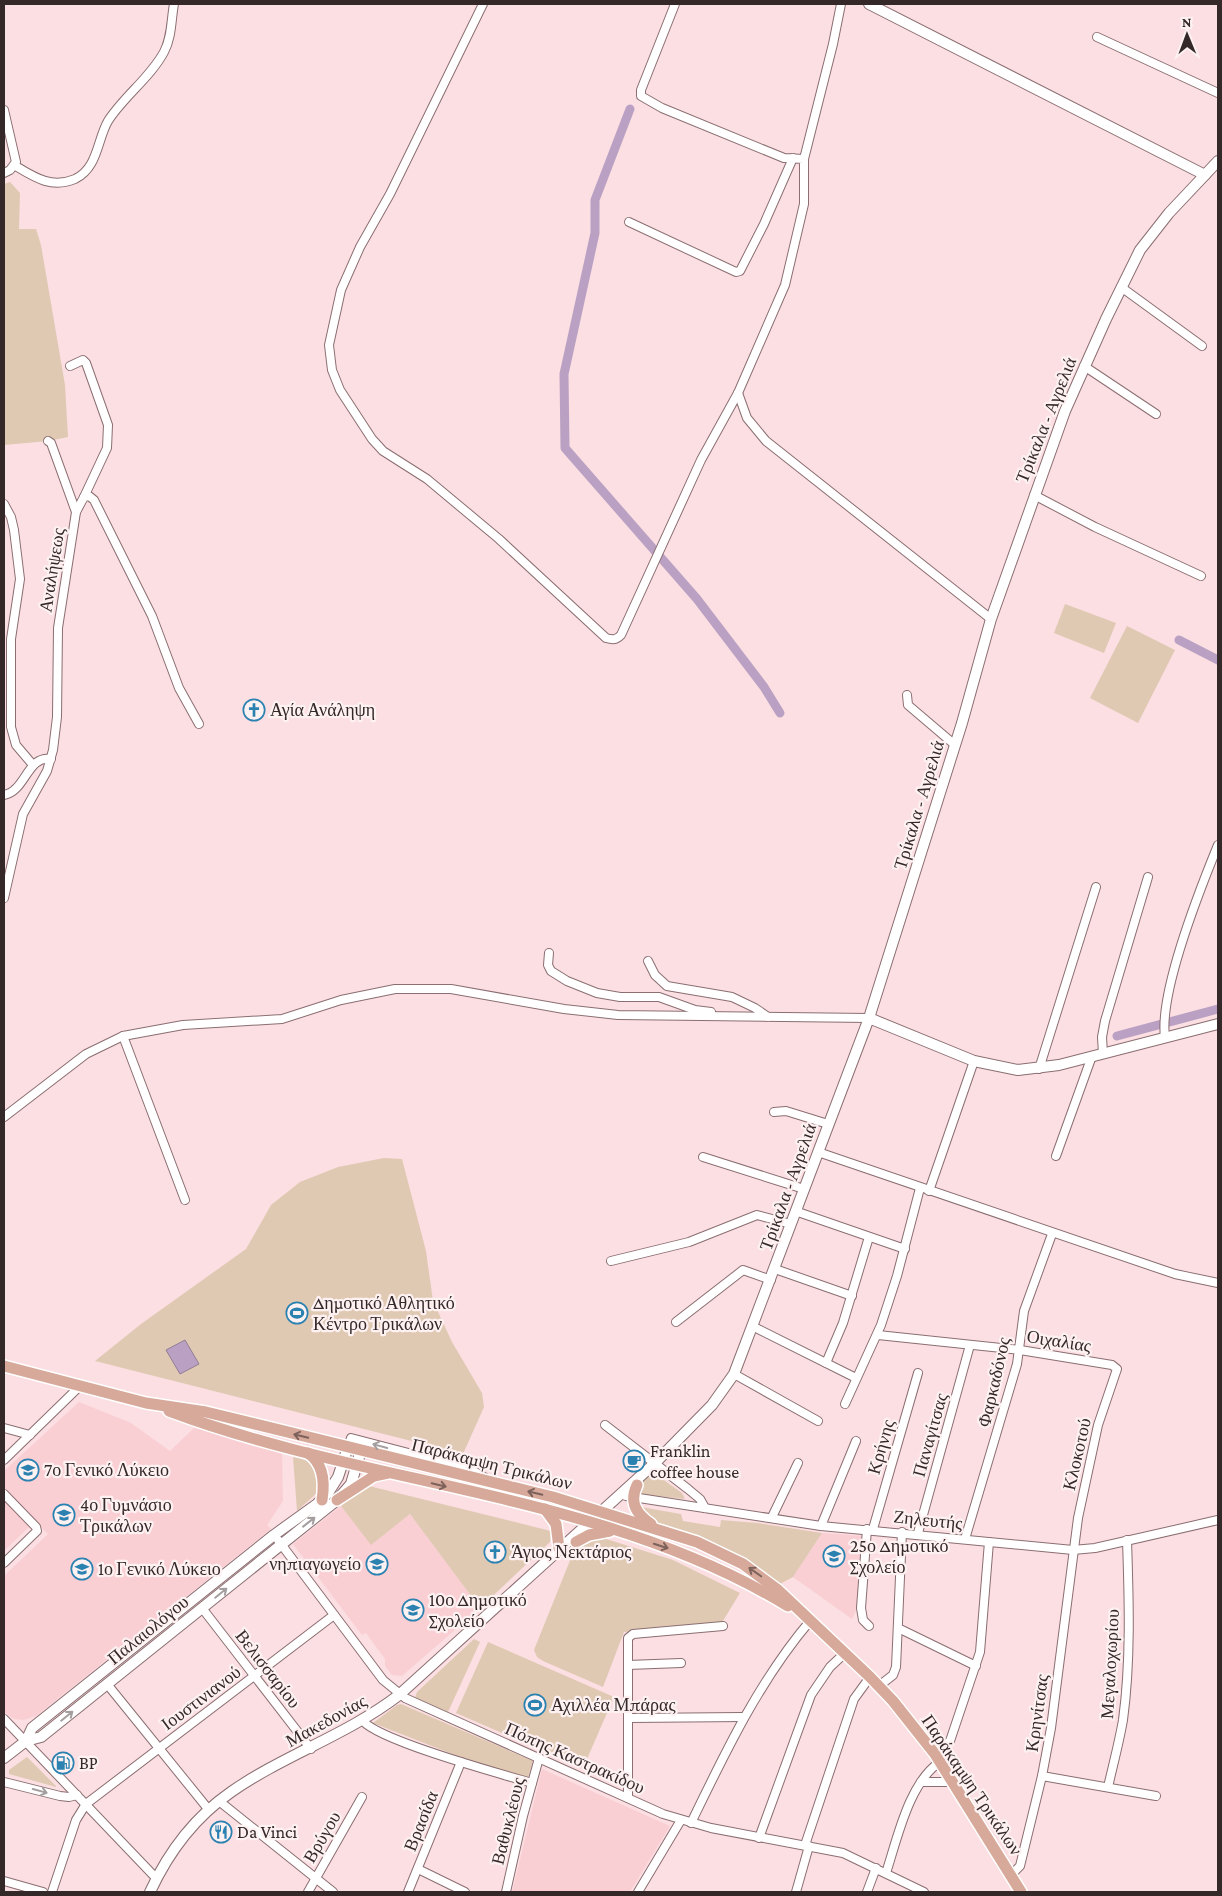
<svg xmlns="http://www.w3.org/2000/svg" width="1222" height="1896" viewBox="0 0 1222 1896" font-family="'Crimson Pro',serif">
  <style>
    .built { fill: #f9cfd3 }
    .green { fill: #e0c9b3 }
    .water { fill: #baa1c3; stroke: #927d95 }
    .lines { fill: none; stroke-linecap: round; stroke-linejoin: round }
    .canal { stroke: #baa1c3; stroke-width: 9 }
    .street-casing { stroke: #8b6e71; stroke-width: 10 }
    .secondary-casing { stroke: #8b6e71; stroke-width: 12 }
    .primary-casing { stroke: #fff; stroke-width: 14 }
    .street { stroke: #fff; stroke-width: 8 }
    .secondary { stroke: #fff; stroke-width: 10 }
    .primary { stroke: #d7a99a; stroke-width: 11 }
    .oneway { stroke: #7d625c }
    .oneway2 { stroke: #a49e9f }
    .labels { text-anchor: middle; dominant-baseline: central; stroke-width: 4.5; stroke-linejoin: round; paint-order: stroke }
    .street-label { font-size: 18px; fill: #342829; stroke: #fef1f2 }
    .poi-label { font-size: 18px; fill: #342829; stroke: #fef1f2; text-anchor: start }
  </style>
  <rect width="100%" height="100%" fill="#fbdfe2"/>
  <g class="built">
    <path d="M79 1402 131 1423 170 1451 194 1428 282 1451 283 1501 267 1525 271 1529 36 1716 24 1720 14 1719 4 1712V1576L48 1534 4 1490V1471Z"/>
    <path d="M4 1500 30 1526 4 1551Z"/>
    <path d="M341 1506 371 1544 410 1514 480 1608 402 1676 392 1675 385 1666V1659L366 1633 362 1635 293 1544Z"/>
    <path d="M822 1533 863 1536 858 1606 852 1619 793 1577Z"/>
    <path d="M542 1769 670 1826 630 1892H512Z"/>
  </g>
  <g class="green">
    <path d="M10 182 20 193 19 229H36L41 245 65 385 68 437 48 441 4 445V184Z"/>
    <path d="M1065 604 1116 623 1104 653 1054 633Z"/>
    <path d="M1127 626 1175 650 1138 723 1090 698Z"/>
    <path d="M384 1158 402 1159 426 1251 433 1301 452 1342 482 1393 484 1407 463 1454 95 1361 141 1324 246 1249 271 1205 300 1182 338 1167Z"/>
    <path d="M293 1457C317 1461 316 1469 319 1491L297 1511Z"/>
    <path d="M651 1471 682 1493 685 1499 639 1494 640 1485Z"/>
    <path d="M365 1485 551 1531 550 1542 480 1608 410 1514 371 1545 341 1506Z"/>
    <path d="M641 1507 681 1514 683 1521 720 1527 721 1520 757 1523 822 1533 793 1577 778 1585 648 1522Z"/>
    <path d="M600 1537 673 1560 740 1593 721 1624 624 1632 603 1687 543 1661 537 1657 534 1650 575 1548 578 1543Z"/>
    <path d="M474 1639 480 1642 448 1712 415 1698 417 1692Z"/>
    <path d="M488 1642 614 1697 583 1768 456 1713Z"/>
    <path d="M401 1704 533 1761 528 1778 465 1759 373 1723 397 1705Z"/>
    <path d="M27 1757 56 1786V1787L9 1774V1770Z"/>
  </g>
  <path class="water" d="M185 1340 199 1364 180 1374 166 1350Z"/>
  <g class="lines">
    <g class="canal">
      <path d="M630 109 595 200V233L564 374 565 448 697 599 764 687 780 713"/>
      <path d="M1179 640 1218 660"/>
      <path d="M1117 1036 1218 1009"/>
    </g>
    <g class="street-casing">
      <g id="street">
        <path d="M483 4 390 194 360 247 341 290 329 345 332 370 340 390 372 439 383 451 427 479 499 539 606 638C613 640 616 640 621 635L701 460 738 393 785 285 804 204V159L784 158 662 108 641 96V90L675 4"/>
        <path d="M1097 37 1218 93"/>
        <path d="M4 110 16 162 10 170 4 173"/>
        <path d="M804 159 833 44 841 4"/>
        <path d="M14 165C34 177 51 189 75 179 98 168 97 140 108 121 124 96 150 78 164 52 172 37 171 20 174 4"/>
        <path d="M629 222 736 272 740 271 764 224 793 158"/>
        <path d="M1121 287 1202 346"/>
        <path d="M70 366 83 360 86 363 108 425 107 448 84 497"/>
        <path d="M1084 366 1156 414"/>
        <path d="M738 393 747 418 766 441 991 619"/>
        <path d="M48 441 51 443 76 512"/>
        <path d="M1034 495 1095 527 1201 576"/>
        <path d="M4 504 11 517 14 530 20 579 11 639V727L16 745 33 765"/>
        <path d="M907 695 908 705 955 745"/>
        <path d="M4 795C26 791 27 755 51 759"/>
        <path d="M4 898 23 814 47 771 53 750 57 717 58 628 76 512 84 497 89 496 94 500 152 616 179 688 199 724"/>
        <path d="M549 953 548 965 551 971 567 981 597 993 620 997H659L695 1010 711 1012"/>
        <path d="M648 961 655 975 667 986 732 997 755 1008 768 1017"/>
        <path d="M123 1036 185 1200"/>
        <path d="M1165 1037C1159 992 1200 889 1218 845"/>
        <path d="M1103 1054 1102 1037 1105 1021 1148 877"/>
        <path d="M1039 1069 1096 887"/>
        <path d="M774 1112 786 1111 828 1124"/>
        <path d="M4 1117 86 1054 123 1036 183 1025 282 1019 341 1000 395 989H451L564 1009 618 1015 869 1018"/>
        <path d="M818 1152 1175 1274 1218 1283"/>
        <path d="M1056 1156 1092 1056"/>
        <path d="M703 1157 804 1189"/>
        <path d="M929 1191 974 1061"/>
        <path d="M795 1211 905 1249"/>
        <path d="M611 1261 689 1242 757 1215 791 1224"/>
        <path d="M775 1269 852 1296"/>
        <path d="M676 1322 743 1270 771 1280"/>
        <path d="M754 1327 856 1378"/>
        <path d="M878 1335 1020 1350 1112 1365 1117 1369 1098 1425 1078 1518 1051 1728 1042 1776 1020 1866 1011 1875"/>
        <path d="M826 1363 843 1323 869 1237"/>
        <path d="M734 1374 818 1421"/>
        <path d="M845 1404 881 1325 897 1276 920 1188"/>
        <path d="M605 1425 688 1489 700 1499 705 1508"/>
        <path d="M4 1428 30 1435"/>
        <path d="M348 1447 351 1438 470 1469 484 1477"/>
        <path d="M4 1460 80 1386"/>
        <path d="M4 1494 36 1527 37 1531 4 1563"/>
        <path d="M626 1496 821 1526 1073 1550 1095 1548 1218 1520"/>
        <path d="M772 1517 798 1463"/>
        <path d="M821 1526 856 1441"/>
        <path d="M867 1529 861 1608 863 1620 869 1626"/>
        <path d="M873 1529 918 1373"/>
        <path d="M918 1533 970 1345"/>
        <path d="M965 1539 1017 1364 1024 1311 1052 1234"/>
        <path d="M278 1540 383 1680 405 1698 663 1814 711 1828 843 1853 924 1892"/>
        <path d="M202 1608 311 1749"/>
        <path d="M898 1628 976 1666"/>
        <path d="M628 1665 681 1663"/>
        <path d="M107 1684 209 1810"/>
        <path d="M879 1686 893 1675 896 1667 902 1532"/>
        <path d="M629 1718 744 1717"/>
        <path d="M4 1719 156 1878"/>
        <path d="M363 1721C380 1741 501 1774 532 1783"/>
        <path d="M935 1754 950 1741 980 1652 989 1542"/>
        <path d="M1042 1776 1156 1796"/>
        <path d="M4 1782 60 1796 69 1797 77 1795"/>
        <path d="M921 1782H953"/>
        <path d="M1108 1787C1113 1765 1119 1743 1123 1720 1131 1661 1129 1600 1127 1540"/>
        <path d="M628 1798V1638L633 1634 723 1626"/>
        <path d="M219 1801 333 1892"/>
        <path d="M691 1823C725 1753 759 1681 810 1621"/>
        <path d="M759 1838 811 1695 830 1667 845 1653"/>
        <path d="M805 1845 854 1699 870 1677"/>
        <path d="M418 1869 465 1892"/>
        <path d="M886 1873C897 1840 909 1782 940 1762"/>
        <path d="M4 1881 43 1892"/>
        <path d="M52 1892 76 1820 86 1804 334 1615"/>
        <path d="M308 1892 362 1797"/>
        <path d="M408 1892 461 1762"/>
        <path d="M506 1892 523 1816 539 1758"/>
        <path d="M638 1892 681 1820"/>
        <path d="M796 1892 809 1846"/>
        <path d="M867 1892 876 1868"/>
      </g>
    </g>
    <g class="secondary-casing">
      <g id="secondary">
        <path d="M869 4 1205 175"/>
        <path d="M869 1018 974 1061 1018 1070 1059 1065 1218 1024"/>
        <path d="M26 1741 32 1728 274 1535 317 1504 328 1493 338 1477 348 1447"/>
        <path d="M4 1758 26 1741 41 1737 337 1500 351 1484 361 1450"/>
        <path d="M150 1892C168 1853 195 1817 231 1792 284 1755 347 1735 399 1695L656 1462 712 1405 734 1374 869 1018 962 723 991 619 1065 411 1106 319 1140 250 1169 213 1218 161"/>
      </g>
    </g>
    <g class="primary-casing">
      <g id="primary">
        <path d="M4 1366 146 1403 206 1412 553 1497 697 1542 743 1564 778 1590 870 1677 893 1701 935 1754 1021 1892"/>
        <path d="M169 1411C372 1487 600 1492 788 1606"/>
        <path d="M308 1453C324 1464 325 1482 322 1500"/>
        <path d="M637 1485C629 1502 636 1514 651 1524"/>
        <path d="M337 1500 374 1476 388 1473"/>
        <path d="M545 1509 556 1524 559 1548"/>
        <path d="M576 1542 589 1535 610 1531"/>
      </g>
    </g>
    <use href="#street" class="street"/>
    <use href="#secondary" class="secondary"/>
    <use href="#primary" class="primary"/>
  </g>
  <defs><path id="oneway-shaft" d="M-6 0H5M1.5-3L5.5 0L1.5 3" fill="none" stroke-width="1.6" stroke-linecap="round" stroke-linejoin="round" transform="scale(1.25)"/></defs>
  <g class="oneway">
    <use href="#oneway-shaft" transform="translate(301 1436) rotate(-166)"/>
    <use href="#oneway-shaft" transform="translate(439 1485) rotate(14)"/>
    <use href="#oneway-shaft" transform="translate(535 1493) rotate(-167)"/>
    <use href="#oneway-shaft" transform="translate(661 1546) rotate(18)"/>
    <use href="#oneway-shaft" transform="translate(755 1572) rotate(-145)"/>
  </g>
  <g class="oneway2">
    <use href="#oneway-shaft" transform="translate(380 1446) rotate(-165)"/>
    <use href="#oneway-shaft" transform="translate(309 1522) rotate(-38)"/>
    <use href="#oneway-shaft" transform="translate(221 1593) rotate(-39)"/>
    <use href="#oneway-shaft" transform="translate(67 1716) rotate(-39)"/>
    <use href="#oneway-shaft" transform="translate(40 1791) rotate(15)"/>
  </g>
  <defs>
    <g id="church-ring" transform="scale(1.125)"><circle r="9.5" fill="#fef1f2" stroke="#2b82b1" stroke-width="1.5"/><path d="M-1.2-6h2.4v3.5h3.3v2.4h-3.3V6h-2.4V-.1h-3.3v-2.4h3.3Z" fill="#2b82b1"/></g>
    <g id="stadium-ring" transform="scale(1.125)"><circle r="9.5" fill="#fef1f2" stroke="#2b82b1" stroke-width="1.5"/><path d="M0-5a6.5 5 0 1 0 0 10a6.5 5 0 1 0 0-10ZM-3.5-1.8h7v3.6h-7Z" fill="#2b82b1"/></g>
    <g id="cafe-ring" transform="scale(1.125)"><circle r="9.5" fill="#fef1f2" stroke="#2b82b1" stroke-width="1.5"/><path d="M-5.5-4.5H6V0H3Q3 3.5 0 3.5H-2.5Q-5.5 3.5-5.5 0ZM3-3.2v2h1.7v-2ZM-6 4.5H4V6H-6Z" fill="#2b82b1"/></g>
    <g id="school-ring" transform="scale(1.125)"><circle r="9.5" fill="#fef1f2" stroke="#2b82b1" stroke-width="1.5"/><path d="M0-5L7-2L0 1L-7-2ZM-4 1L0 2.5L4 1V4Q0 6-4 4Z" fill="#2b82b1"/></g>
    <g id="fuel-ring" transform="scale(1.125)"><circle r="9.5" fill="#fef1f2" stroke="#2b82b1" stroke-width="1.5"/><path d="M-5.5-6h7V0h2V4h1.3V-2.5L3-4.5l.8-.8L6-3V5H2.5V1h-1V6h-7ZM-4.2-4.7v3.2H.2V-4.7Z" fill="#2b82b1"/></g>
    <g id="restaurant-ring" transform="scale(1.125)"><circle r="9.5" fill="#fef1f2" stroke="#2b82b1" stroke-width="1.5"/><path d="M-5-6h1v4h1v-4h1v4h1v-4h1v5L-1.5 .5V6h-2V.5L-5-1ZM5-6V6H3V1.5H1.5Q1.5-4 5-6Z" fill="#2b82b1"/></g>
  </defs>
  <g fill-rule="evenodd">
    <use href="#church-ring" x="254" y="710"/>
    <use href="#stadium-ring" x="297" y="1313"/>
    <use href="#cafe-ring" x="634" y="1461"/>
    <use href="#school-ring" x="28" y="1470"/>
    <use href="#school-ring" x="64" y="1515"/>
    <use href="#church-ring" x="495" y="1552"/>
    <use href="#school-ring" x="834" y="1556"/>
    <use href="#school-ring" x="377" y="1564"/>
    <use href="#school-ring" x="82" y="1569"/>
    <use href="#school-ring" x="413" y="1610"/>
    <use href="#stadium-ring" x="535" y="1705"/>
    <use href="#fuel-ring" x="63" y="1763"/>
    <use href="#restaurant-ring" x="221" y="1832"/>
  </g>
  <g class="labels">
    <g class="street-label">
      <text transform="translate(1046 420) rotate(-68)">Τρίκαλα - Αγρελιά</text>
      <text transform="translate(52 570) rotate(-81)">Αναλήψεως</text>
      <text transform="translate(919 805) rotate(-73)">Τρίκαλα - Αγρελιά</text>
      <text transform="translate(788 1187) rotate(-70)">Τρίκαλα - Αγρελιά</text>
      <text transform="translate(1059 1341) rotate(9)">Οιχαλίας</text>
      <text transform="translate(994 1382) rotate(-77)">Φαρκαδόνος</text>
      <text transform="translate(930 1435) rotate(-74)">Παναγίτσας</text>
      <text transform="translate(881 1447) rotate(-74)">Κρήνης</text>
      <text transform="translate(1077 1454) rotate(-77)">Κλοκοτού</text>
      <text transform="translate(492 1464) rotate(14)">Παράκαμψη Τρικάλων</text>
      <text transform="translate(928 1520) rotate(6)">Ζηλευτής</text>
      <text transform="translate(148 1630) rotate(-39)">Παλαιολόγου</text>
      <text transform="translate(1110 1664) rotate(-87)">Μεγαλοχωρίου</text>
      <text transform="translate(268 1669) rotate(52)">Βελισσαρίου</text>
      <text transform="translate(201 1698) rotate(-37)">Ιουστινιανού</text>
      <text transform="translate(1037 1713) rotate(-82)">Κρηνίτσας</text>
      <text transform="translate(326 1721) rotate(-29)">Μακεδονίας</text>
      <text transform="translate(575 1758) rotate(24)">Πόπης Καστρακίδου</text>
      <text transform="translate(972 1785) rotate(56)">Παράκαμψη Τρικάλων</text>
      <text transform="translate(421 1821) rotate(-68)">Βρασίδα</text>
      <text transform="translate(508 1821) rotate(-76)">Βαθυκλέους</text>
      <text transform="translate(322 1837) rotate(-60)">Βρύγου</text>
    </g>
    <g class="poi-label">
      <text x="270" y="710">Αγία Ανάληψη</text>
      <text x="313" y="1303">Δημοτικό Αθλητικό<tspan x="313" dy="21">Κέντρο Τρικάλων</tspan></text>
      <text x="650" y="1451">Franklin<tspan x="650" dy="21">coffee house</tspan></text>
      <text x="44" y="1470">7ο Γενικό Λύκειο</text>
      <text x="80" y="1505">4ο Γυμνάσιο<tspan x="80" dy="21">Τρικάλων</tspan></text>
      <text x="850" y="1546">25ο Δημοτικό<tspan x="850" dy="21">Σχολείο</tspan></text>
      <text x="511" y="1552">Άγιος Νεκτάριος</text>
      <text x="361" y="1564" text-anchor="end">νηπιαγωγείο</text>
      <text x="98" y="1569">1ο Γενικό Λύκειο</text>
      <text x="429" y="1600">10ο Δημοτικό<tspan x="429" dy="21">Σχολείο</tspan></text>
      <text x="551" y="1705">Αχιλλέα Μπάρας</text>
      <text x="79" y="1763">BP</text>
      <text x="237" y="1832">Da Vinci</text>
    </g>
  </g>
  <rect width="1222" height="1896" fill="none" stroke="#342829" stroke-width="10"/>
  <g transform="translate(1187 35) rotate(359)" stroke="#fef1f2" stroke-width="4" paint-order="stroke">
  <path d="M0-4L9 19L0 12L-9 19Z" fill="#342829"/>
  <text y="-8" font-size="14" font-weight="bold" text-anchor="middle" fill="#342829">N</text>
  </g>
</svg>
